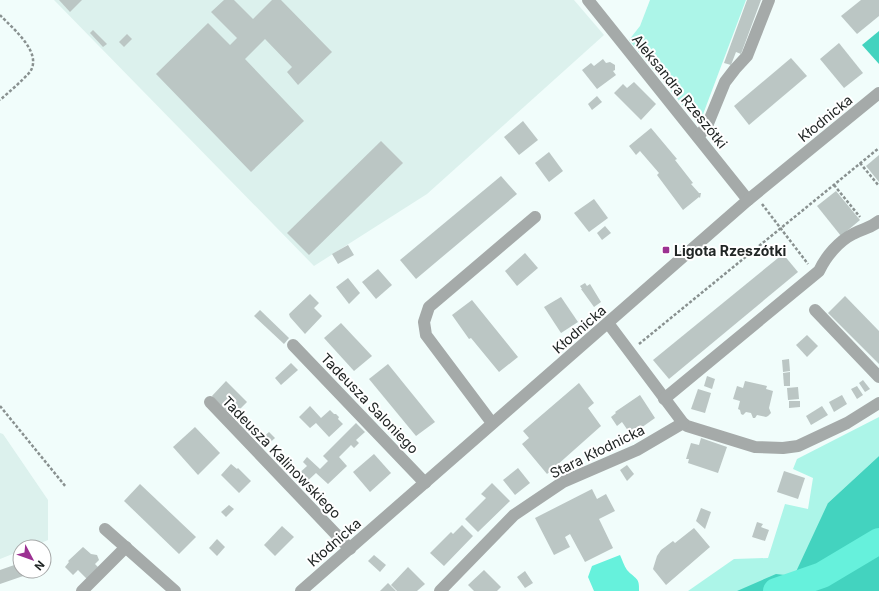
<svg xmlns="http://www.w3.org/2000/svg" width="879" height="591" viewBox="0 0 879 591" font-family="Inter,sans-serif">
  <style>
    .built { fill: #dcf1ed }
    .green { fill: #acf5e8 }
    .forest { fill: #43d3bf }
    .water { fill: #66f1dc }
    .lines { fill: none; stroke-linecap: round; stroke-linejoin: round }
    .river { stroke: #66f1dc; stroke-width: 26 }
    .building { fill: #bbc6c4 }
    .path { stroke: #899190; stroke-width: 2.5; stroke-dasharray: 3 2; stroke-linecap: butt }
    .minor { stroke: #a5aaa9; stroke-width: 12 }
    .poi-dot { fill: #9c3192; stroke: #fff; stroke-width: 1.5 }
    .labels { text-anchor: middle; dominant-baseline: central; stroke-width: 4; stroke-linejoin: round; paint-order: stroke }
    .street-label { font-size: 14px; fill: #212625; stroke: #fff }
    .poi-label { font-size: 14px; font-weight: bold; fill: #212625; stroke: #fff; text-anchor: start }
  </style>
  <rect width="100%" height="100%" fill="#f1fdfb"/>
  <g class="built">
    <path d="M54 0H574L604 35 427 194 314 266Z"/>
    <path d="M0 433 3 434 48 500V540L31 547H20V551L0 559Z"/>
  </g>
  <g class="green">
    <path d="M650 0H746L699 125 629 40 640 26Z"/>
    <path d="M879 417V456L828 503 879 591H688L734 559 768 558 785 504 808 509 813 478 793 469 797 459Z"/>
  </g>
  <g class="forest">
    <path d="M879 31V64L862 45Z"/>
    <path d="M879 456V591H737L776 574 794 576 828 503Z"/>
  </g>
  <path class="water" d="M620 555C622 559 624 566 627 570 635 579 640 577 639 591H594L588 577 592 566Z"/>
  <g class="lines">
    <path class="river" d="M776 591 822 575 879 541"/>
  </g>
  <g class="building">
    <path d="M59 0H82L70 12Z"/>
    <path d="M224 0H234L253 19 272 0H281L332 52 298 85 287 72 292 67 265 39 245 59 304 121 251 172 156 74 208 23 230 45 237 38 211 12Z"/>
    <path d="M747 0H761L741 54 736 52 731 65 724 63Z"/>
    <path d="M861 0H879V16L857 34 841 16Z"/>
    <path d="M93 30 107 44 103 47 90 33Z"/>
    <path d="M127 34 132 39 124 47 119 42Z"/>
    <path d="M839 43 863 73 844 88 820 59Z"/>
    <path d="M791 58 807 76 749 125 734 106Z"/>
    <path d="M603 59 606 63 610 62 615 65V70L613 71 616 75 597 89 582 70 591 63 594 66Z"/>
    <path d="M634 82 656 104 641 120 614 93 623 84 627 88Z"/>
    <path d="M597 96 602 102 592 110 588 104Z"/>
    <path d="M523 121 538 140 519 155 504 137Z"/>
    <path d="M651 128 677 159 675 160 693 183 691 184 699 193H701L700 198 699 197 683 210 657 175 659 173 640 151 636 155 629 146Z"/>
    <path d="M381 141 403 163 309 255 287 233Z"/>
    <path d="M549 152 563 171 549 182 535 163Z"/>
    <path d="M879 155V182L866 166Z"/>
    <path d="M501 176 517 194 416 279 400 260Z"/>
    <path d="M836 191 860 220 841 236 817 206Z"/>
    <path d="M594 199 608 218 589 232 574 213Z"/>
    <path d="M605 226 611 233 602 240 597 233Z"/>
    <path d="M348 245 354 255 338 264 332 254Z"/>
    <path d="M525 253 538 268 517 286 505 271Z"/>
    <path d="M783 254 798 272 669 379 653 360Z"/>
    <path d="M378 269 392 285 376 299 362 282Z"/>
    <path d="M348 278 360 293 349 304 336 287Z"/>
    <path d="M585 283 587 286 590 284 601 302 594 307 581 289H582L580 286Z"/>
    <path d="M310 294 319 303 314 308 322 316 305 334 290 317 289 314Z"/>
    <path d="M845 296 879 331V364L828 313Z"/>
    <path d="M561 297 578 322 561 333 544 307Z"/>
    <path d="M472 300 518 357 499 372 471 338 469 339 452 315Z"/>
    <path d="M260 310 289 338 284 344 254 316Z"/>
    <path d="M341 323 372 356 354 371 324 338Z"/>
    <path d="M807 335 818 346 807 357 796 345Z"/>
    <path d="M789 359 790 371 783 372 782 360Z"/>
    <path d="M291 363 298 370 281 385 275 378Z"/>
    <path d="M388 364 435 422 416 436 369 379Z"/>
    <path d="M790 372V386H784L783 373Z"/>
    <path d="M707 376 715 379 712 389 704 386Z"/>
    <path d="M863 380 870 389 865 392 859 383Z"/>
    <path d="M226 381 247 402 234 415 229 410 227 411 212 396Z"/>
    <path d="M745 381 767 386 766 389 773 391 769 408 771 413 768 416 766 417 757 415 755 418H753L751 413 746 412 743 415 741 414 740 410 738 409 740 401 733 399 737 386 743 388Z"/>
    <path d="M579 383 594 403 588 408 601 426 547 474 522 444 529 438 523 431Z"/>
    <path d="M857 386 863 395 857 399 851 389Z"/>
    <path d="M798 387 799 399 788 400 787 388Z"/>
    <path d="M698 389 711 393 705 413 691 409Z"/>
    <path d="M640 395 655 418 631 435 622 422 617 426 611 417 616 413 615 412Z"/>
    <path d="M842 395 847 404 834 412 829 402Z"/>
    <path d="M789 401H800V407L789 408Z"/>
    <path d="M310 406 321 418 330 410 334 414H336L339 417 338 419 343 424 329 437 316 423 310 428 299 417Z"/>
    <path d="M822 406 828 415 811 425 806 416Z"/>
    <path d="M356 423 365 432 356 440 359 443 354 448 351 445 339 457 347 466 328 484 316 473 302 486 294 478 307 466 303 462 307 457 320 469 328 461 323 456Z"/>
    <path d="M195 427 220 453 198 475 173 447Z"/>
    <path d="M269 432 275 438 264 448 258 442Z"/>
    <path d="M701 438 727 447 718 473 688 463 689 459H686L691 443 699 445Z"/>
    <path d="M374 454 391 473 370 492 353 472Z"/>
    <path d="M231 464 237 469 238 468 251 481 239 493 221 475Z"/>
    <path d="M627 465 634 474 627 481 620 470Z"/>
    <path d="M518 468 530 483 515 495 503 480Z"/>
    <path d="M784 471 805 478 798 499 777 492Z"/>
    <path d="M492 483 510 501 478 532 465 519 486 498 481 494Z"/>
    <path d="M140 484 196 537 179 554 124 501Z"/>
    <path d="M592 489 597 499 606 494 615 511 599 519 613 548 585 562 570 534 565 537 570 547 554 555 535 518Z"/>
    <path d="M229 505 234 509 226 517 221 512Z"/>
    <path d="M701 508 711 512 705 529 696 521Z"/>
    <path d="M757 522 763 524 761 527 769 530 765 541 752 537Z"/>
    <path d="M462 525 473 536 444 566 430 553 451 532 453 534Z"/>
    <path d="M282 526 294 537 275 556 264 545Z"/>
    <path d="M694 528 710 547 666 585 653 569 657 556 661 550 673 541 675 543Z"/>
    <path d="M217 539 225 547 217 556 209 548Z"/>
    <path d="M83 547 91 554 97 555 99 560 95 564 98 567 87 579 78 570 73 575 65 567 69 562 68 561Z"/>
    <path d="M374 555 386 565 380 572 368 561Z"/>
    <path d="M44 558 49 565 44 569Z"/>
    <path d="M20 563V571H28L29 574 0 584V570Z"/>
    <path d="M408 567 425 584 417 591H397L391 585Z"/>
    <path d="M484 570 501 587 497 591H474L468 585Z"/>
    <path d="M525 571 533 583 525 588 517 577Z"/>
    <path d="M388 583 396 591H380Z"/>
  </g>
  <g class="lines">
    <g class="path">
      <path d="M0 15C12 28 43 52 30 72 22 81 9 92 0 100"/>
      <path d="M860 163 879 186"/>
      <path d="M834 185 860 217"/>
      <path d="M762 204 808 264"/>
      <path d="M639 344 879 148"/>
      <path d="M0 406 66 487"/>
    </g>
    <g class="minor">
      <path d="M588 0 748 200"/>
      <path d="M698 137 707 126 725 82 735 69 747 56 769 0"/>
      <path d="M815 310 879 377"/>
      <path d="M608 323 683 423 687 426 755 447 783 448 798 446 847 423 879 403"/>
      <path d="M293 345 425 483"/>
      <path d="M664 399 819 271C826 256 839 241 853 234 864 228 869 229 879 221"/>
      <path d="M210 402 350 549"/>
      <path d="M492 423 426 335 424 322 429 307 535 217"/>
      <path d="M105 529 175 591"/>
      <path d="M82 591 126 547"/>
      <path d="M301 591 748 200 879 93"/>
      <path d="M440 591 514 515 563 482 637 450 683 423"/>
    </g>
  </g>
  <rect class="poi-dot" x="662" y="246" width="8" height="8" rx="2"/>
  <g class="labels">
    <g class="street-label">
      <text transform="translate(680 91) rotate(51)">Aleksandra Rzeszótki</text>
      <text transform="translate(825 118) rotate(-39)">Kłodnicka</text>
      <text transform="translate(579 329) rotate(-41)">Kłodnicka</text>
      <text transform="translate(370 403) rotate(46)">Tadeusza Saloniego</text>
      <text transform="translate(597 451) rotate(-26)">Stara Kłodnicka</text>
      <text transform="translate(282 457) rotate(46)">Tadeusza Kalinowskiego</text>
      <text transform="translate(334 542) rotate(-41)">Kłodnicka</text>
    </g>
    <g class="poi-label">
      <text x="674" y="250">Ligota Rzeszótki</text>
    </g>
  </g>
  <g transform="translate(32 559) rotate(131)"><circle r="19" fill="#ffffff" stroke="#a6a8a8"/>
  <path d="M0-3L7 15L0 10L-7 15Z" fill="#9c3192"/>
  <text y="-6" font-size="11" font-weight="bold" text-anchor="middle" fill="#212625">N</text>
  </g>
</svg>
